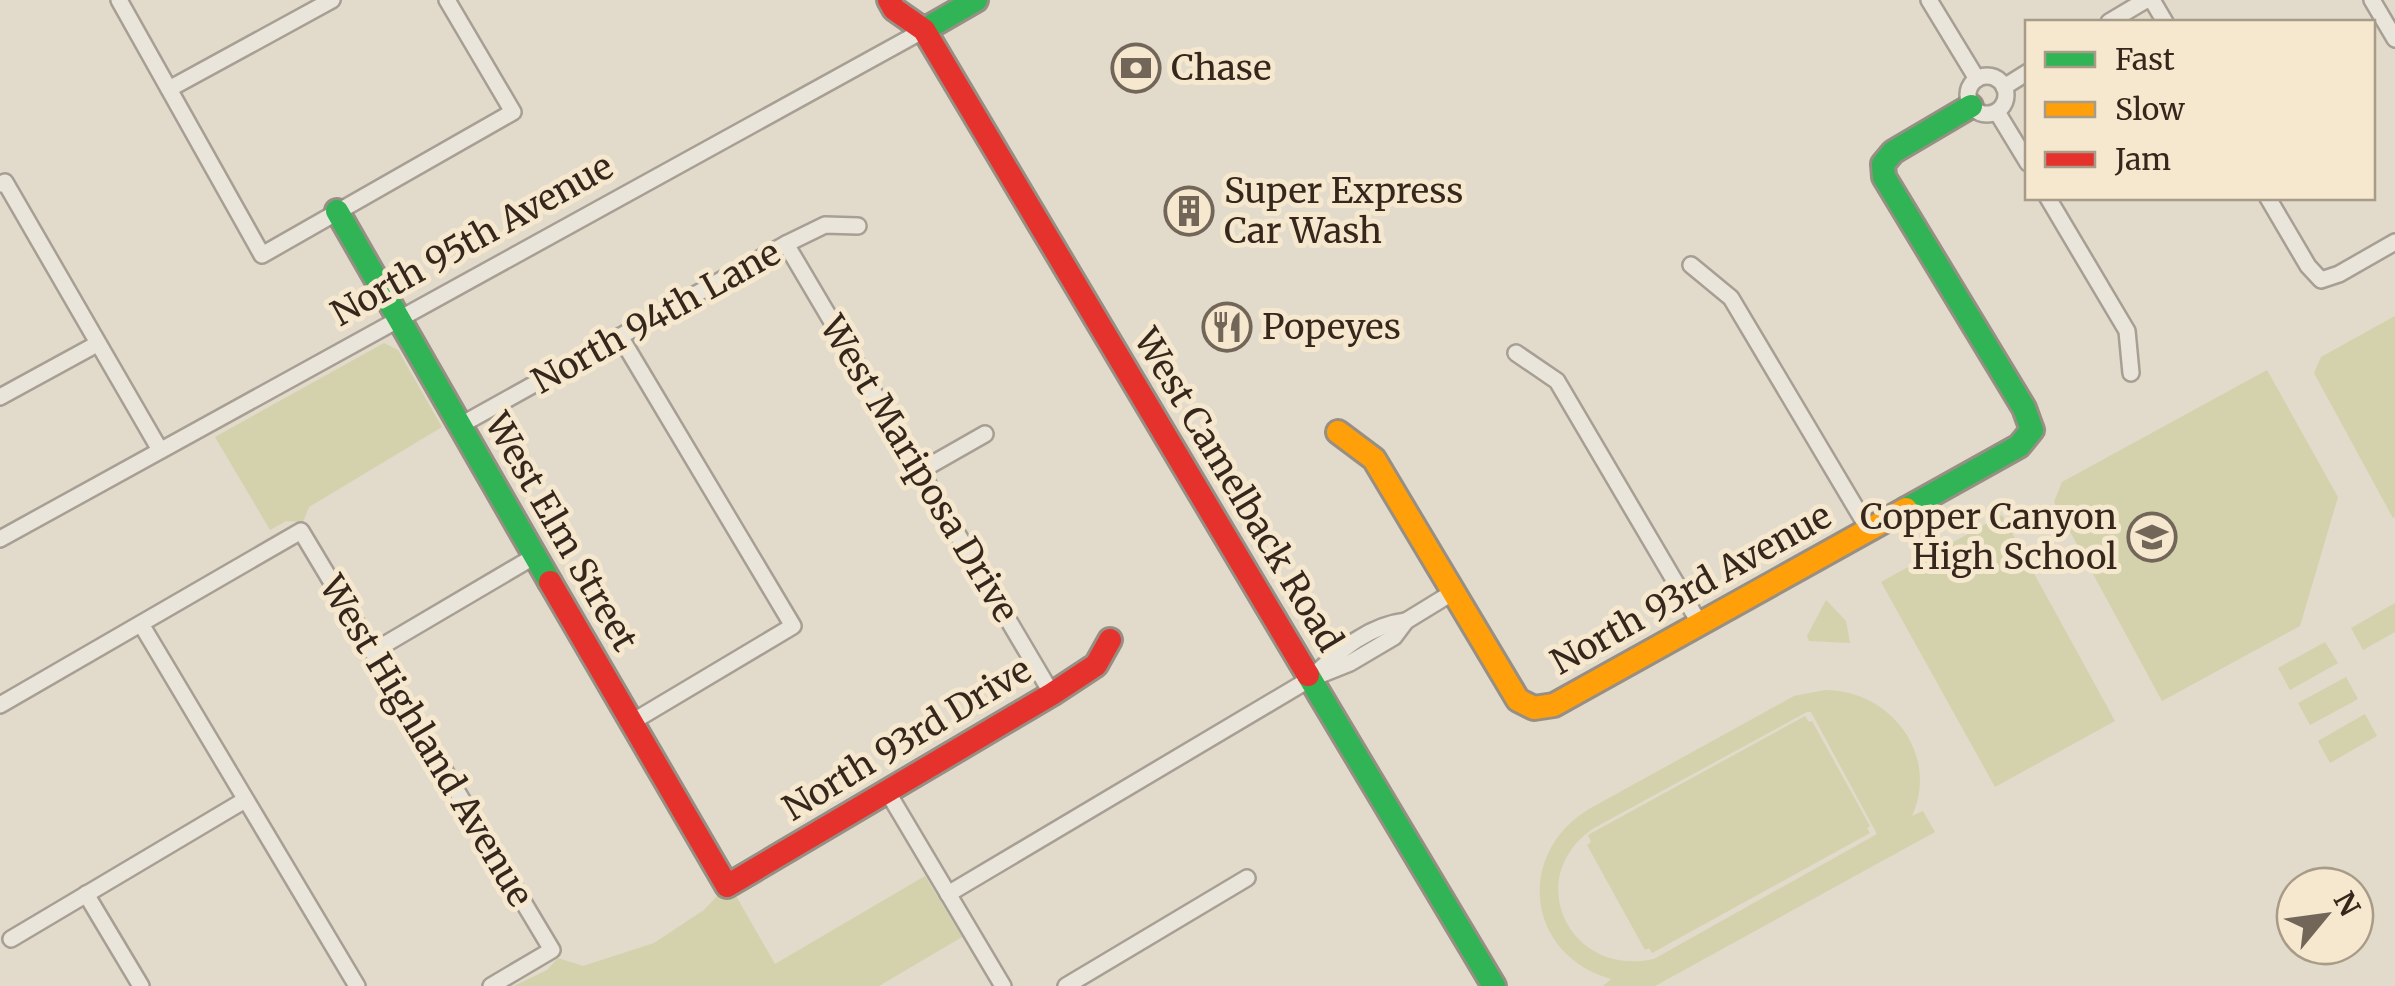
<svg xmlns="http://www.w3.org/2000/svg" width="2395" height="986" viewBox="0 0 2395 986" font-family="Merriweather,serif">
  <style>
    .green { fill: #d3d2ac; fill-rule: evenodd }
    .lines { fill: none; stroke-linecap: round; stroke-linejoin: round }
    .street-casing { stroke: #a79f93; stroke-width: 20 }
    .fast-casing { stroke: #978f83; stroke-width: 28 }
    .slow-casing { stroke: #978f83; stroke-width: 28 }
    .jam-casing { stroke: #978f83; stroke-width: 28 }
    .street { stroke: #eae5db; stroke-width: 15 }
    .fast { stroke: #30b455; stroke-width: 22 }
    .slow { stroke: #ff9f0a; stroke-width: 22 }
    .jam { stroke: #e5322d; stroke-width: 22 }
    .labels { text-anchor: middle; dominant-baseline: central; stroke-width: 10; stroke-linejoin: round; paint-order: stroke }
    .poi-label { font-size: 35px; fill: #35271c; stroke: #f5e8ce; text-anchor: start }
    .street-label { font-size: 35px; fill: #35271c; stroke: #f5e8ce }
  </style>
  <rect width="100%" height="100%" fill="#e2daca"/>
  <g class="green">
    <path d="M2395 316V517L2393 518 2314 373 2321 357Z"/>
    <path d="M384 343 398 350 442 427 309 507 303 522 286 521 270 530 215 437Z"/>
    <path d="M2267 370 2338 497 2300 626 2162 701 2054 502 2062 482Z"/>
    <path d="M2002 515 2115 721 1995 787 1881 582Z"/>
    <path d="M1826 600 1846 621 1850 643 1809 641 1807 636Z"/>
    <path d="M2395 603V632L2363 650 2351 628Z"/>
    <path d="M2325 642 2338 663 2290 690 2278 668Z"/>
    <path d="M2346 677 2358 699 2310 725 2298 703Z"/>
    <path d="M1825 690C1890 690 1940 754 1912 816L1923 811 1935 832 1655 986H1603L1611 979C1526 955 1515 854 1589 809L1794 696ZM1807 712H1811L1877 834 1654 959C1569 978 1521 877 1594 828Z"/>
    <path d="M2365 714 2377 736 2330 763 2318 741Z"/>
    <path d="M1805 716 1809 722 1812 721 1870 826 1867 828 1870 833 1652 953 1649 948 1645 950 1587 845 1591 842 1588 835Z"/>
    <path d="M925 876 962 937 879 986H514L547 970 558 958 583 966 654 943 704 910 720 893 736 896 775 964Z"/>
  </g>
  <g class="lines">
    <g class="street-casing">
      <g id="street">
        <path d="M119 0 262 255 513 112 447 0"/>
        <path d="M1929 0 1977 79"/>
        <path d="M2152 0 2165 22"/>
        <path d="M2372 0 2395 39"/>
        <path d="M2109 22 2146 0"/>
        <circle cx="1987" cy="95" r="19"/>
        <path d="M2004 87 2028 72"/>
        <path d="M169 89 332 0"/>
        <path d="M1997 112 2028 163"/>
        <path d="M0 184 5 182 160 450"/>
        <path d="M2048 198 2127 331 2131 373"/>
        <path d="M2268 198 2308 266 2321 280 2339 274 2395 242"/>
        <path d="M786 244 1052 694"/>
        <path d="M1691 265 1731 298 1869 530"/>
        <path d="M621 338 793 626 632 722"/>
        <path d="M1516 353 1557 381 1700 624"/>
        <path d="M0 397 97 344"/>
        <path d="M459 426 786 244 825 225 858 226"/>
        <path d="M920 471 985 434"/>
        <path d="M0 539 924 30"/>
        <path d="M141 624 357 986"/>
        <path d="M372 652 535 556"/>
        <path d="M1316 673C1342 649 1370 625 1406 621"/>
        <path d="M0 705 301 531 552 950 491 986"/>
        <path d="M887 791 1003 986"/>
        <path d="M86 894 141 986"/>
        <path d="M948 894 1310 679 1350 663 1394 637 1406 621 1455 591"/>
        <path d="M11 939 245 800"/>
        <path d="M1066 986 1247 878"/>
      </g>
    </g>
    <g class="fast-casing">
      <g id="fast">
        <path d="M924 30 976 0"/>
        <path d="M337 211 550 582"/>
        <path d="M1906 509 2019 446 2032 430 2024 408 1884 177 1883 164 1893 152 1971 106"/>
        <path d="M1308 675 1494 986"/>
      </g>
    </g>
    <g class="slow-casing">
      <path id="slow" d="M1338 432 1374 459 1518 700 1534 708 1554 705 1906 509"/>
    </g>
    <g class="jam-casing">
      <g id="jam">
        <path d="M889 0 894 9 924 30 1308 675"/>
        <path d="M550 582 727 886 1052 694 1096 665 1110 640"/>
      </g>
    </g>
    <use href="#street" class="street"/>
    <use href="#fast" class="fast"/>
    <use href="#slow" class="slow"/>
    <use href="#jam" class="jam"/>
  </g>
  <defs>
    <g id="bank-ring" transform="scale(2.5)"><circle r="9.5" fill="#f5e8ce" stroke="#726659" stroke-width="1.5"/><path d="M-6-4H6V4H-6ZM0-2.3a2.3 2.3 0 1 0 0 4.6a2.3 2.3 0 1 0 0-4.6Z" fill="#726659"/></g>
    <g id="building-ring" transform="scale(2.5)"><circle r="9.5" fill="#f5e8ce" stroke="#726659" stroke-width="1.5"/><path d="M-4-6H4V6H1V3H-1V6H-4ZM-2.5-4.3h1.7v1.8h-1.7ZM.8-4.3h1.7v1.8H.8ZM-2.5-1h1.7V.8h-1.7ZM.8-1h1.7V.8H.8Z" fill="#726659"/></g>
    <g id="restaurant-ring" transform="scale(2.5)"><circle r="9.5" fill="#f5e8ce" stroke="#726659" stroke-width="1.5"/><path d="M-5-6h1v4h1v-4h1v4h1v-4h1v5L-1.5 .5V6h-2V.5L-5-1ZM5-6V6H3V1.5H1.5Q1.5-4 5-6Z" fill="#726659"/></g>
    <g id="school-ring" transform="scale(2.5)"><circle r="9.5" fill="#f5e8ce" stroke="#726659" stroke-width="1.5"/><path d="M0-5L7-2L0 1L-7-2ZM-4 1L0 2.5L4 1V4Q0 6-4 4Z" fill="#726659"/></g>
  </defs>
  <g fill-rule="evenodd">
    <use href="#bank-ring" x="1136" y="68"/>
    <use href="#building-ring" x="1189" y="211"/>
    <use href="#restaurant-ring" x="1227" y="327"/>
    <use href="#school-ring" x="2152" y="537"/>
  </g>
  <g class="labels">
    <g class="poi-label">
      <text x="1171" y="68">Chase</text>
      <text x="1224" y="191">Super Express<tspan x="1224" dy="40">Car Wash</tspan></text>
      <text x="1262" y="327">Popeyes</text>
      <text x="2117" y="517" text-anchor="end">Copper Canyon<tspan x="2117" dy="40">High School</tspan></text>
    </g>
    <g class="street-label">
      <text transform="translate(472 240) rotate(-29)">North 95th Avenue</text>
      <text transform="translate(656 317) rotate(-29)">North 94th Lane</text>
      <text transform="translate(919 469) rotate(59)">West Mariposa Drive</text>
      <text transform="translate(1238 490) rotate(59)">West Camelback Road</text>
      <text transform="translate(561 532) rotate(60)">West Elm Street</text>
      <text transform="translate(1691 589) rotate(-29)">North 93rd Avenue</text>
      <text transform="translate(907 739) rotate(-31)">North 93rd Drive</text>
      <text transform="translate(426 741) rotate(59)">West Highland Avenue</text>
    </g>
  </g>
  <rect x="2025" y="20" width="350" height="180" fill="#f5e8ce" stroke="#a89b87" stroke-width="2.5"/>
  <rect x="2045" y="52" width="50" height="15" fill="#30b455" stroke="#a89b87" stroke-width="2.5"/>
  <text x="2115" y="70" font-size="30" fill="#35271c">Fast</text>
  <rect x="2045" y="102" width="50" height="15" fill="#ff9f0a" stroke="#a89b87" stroke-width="2.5"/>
  <text x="2115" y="120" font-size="30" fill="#35271c">Slow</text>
  <rect x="2045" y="152" width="50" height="15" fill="#e5322d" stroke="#a89b87" stroke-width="2.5"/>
  <text x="2115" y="170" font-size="30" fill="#35271c">Jam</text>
  <g transform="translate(2325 916) rotate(61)"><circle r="48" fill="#f5e8ce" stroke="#a89b87" stroke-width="2.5"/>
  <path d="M0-8L18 38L0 25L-18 38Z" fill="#726659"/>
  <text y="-15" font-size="28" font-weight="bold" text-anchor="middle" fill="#35271c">N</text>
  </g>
</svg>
